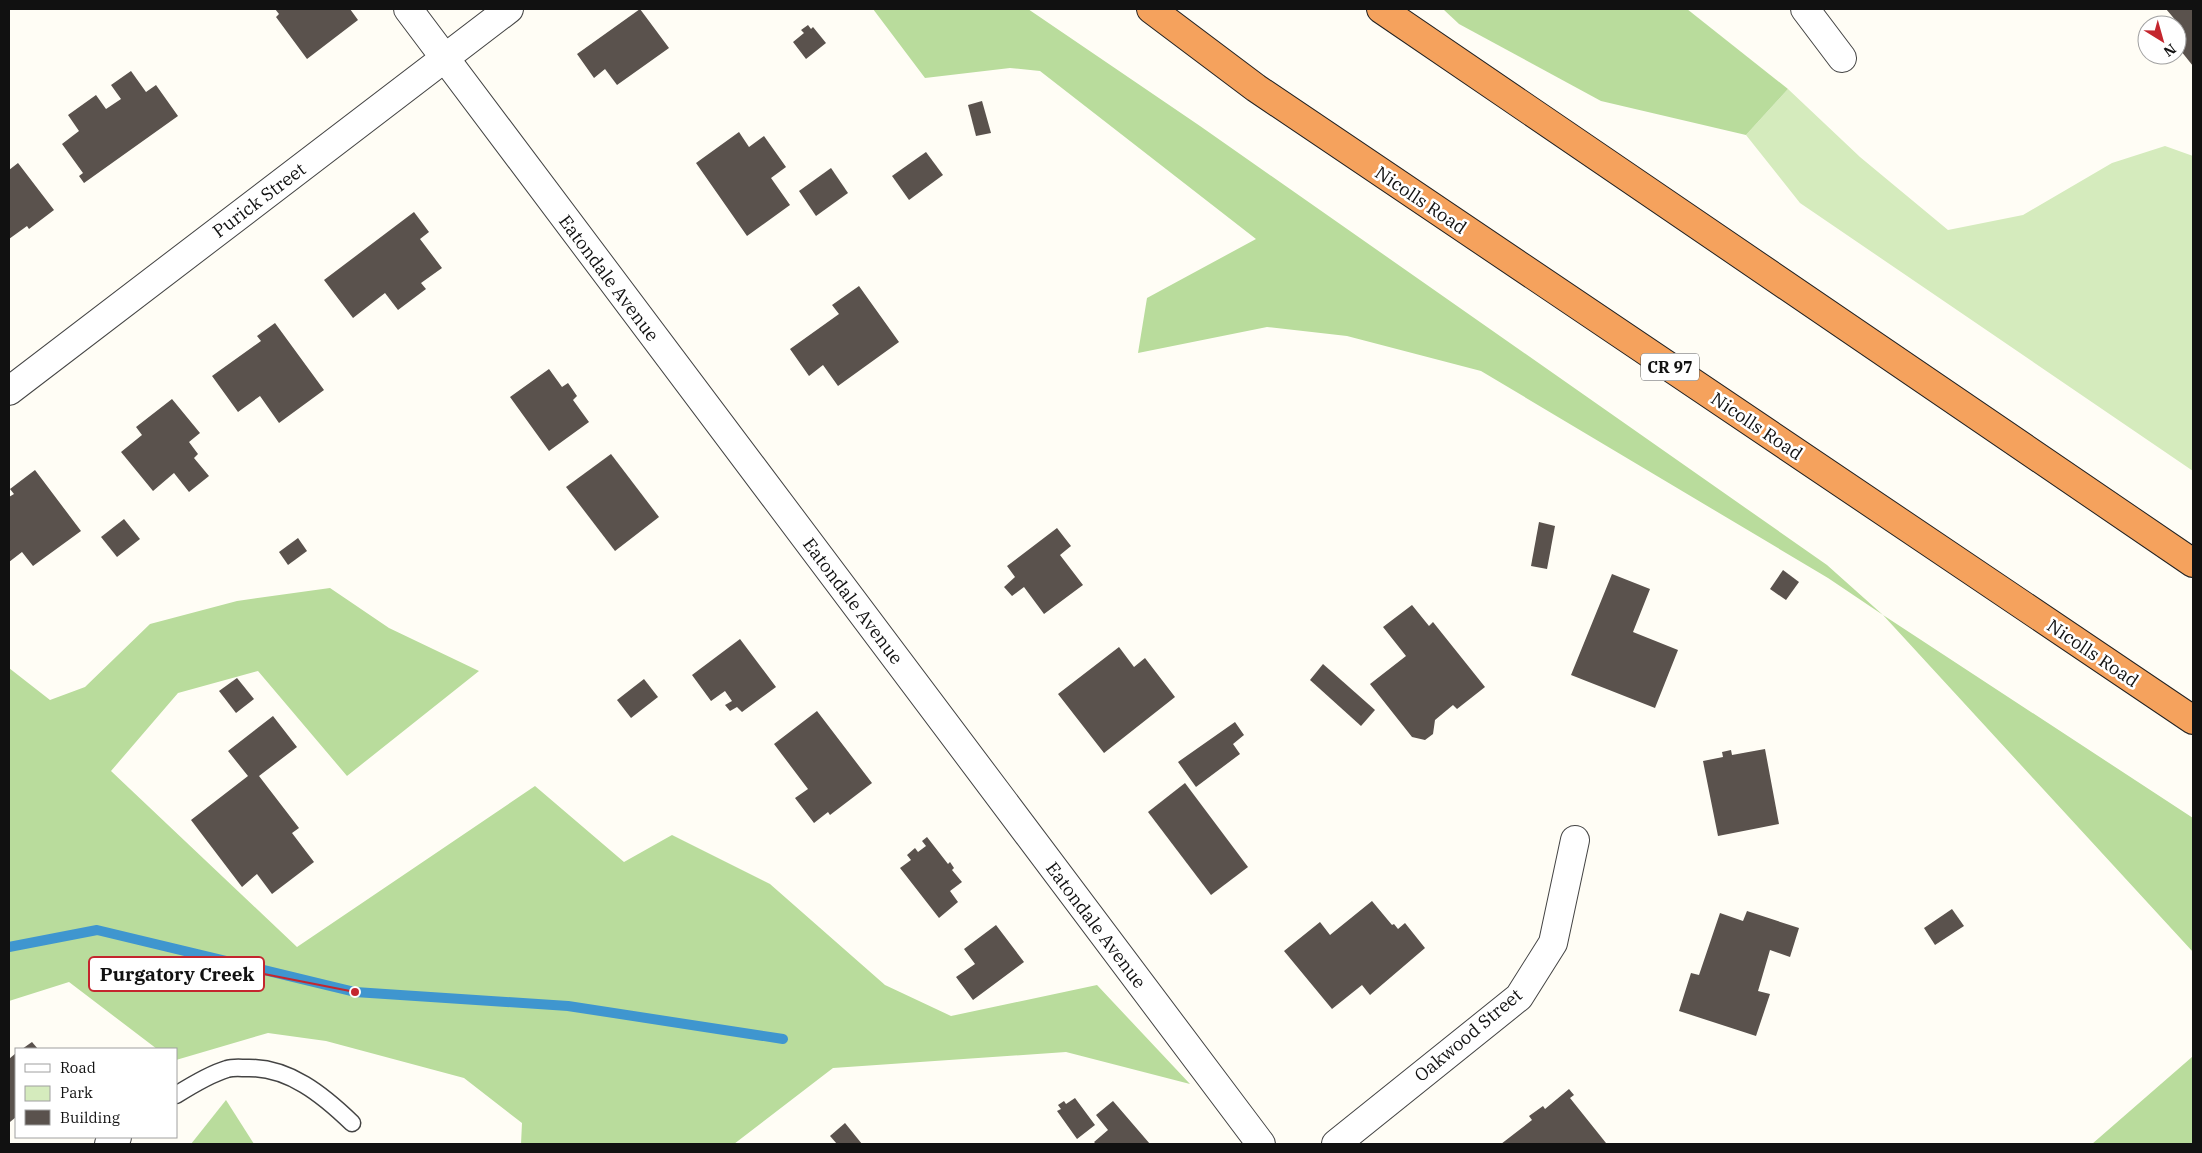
<svg xmlns="http://www.w3.org/2000/svg" width="2202" height="1153" viewBox="0 0 2202 1153" font-family="'IBM Plex Serif',serif">
  <style>
    .green { fill: #d5ebbd }
    .forest { fill: #b9dc9c }
    .lines { fill: none; stroke-linecap: round; stroke-linejoin: round }
    .stream { stroke: #3f96cf; stroke-width: 10 }
    .building { fill: #5a524d }
    .lane-casing { stroke: #444; stroke-width: 19 }
    .street-casing { stroke: #444; stroke-width: 30 }
    .highway-casing { stroke: #222; stroke-width: 30 }
    .lane { stroke: #fff; stroke-width: 16 }
    .street { stroke: #fff; stroke-width: 28 }
    .highway { stroke: #f5a25d; stroke-width: 28 }
    .labels { text-anchor: middle; dominant-baseline: central; stroke-width: 5; stroke-linejoin: round; paint-order: stroke }
    .shield { fill: #fff; stroke: #585858; stroke-width: 1 }
    .shield-label { font-size: 16px; font-weight: bold; fill: #111 }
    .street-label { font-size: 18px; fill: #111; stroke: #fff }
    .leader { fill: none; stroke: #c4262e; stroke-width: 2 }
    .callout-dot { fill: #c4262e; stroke: #fff; stroke-width: 2 }
    .callout { fill: #fff; stroke: #c4262e; stroke-width: 2 }
    .callout-label { font-size: 19px; text-anchor: middle; font-weight: bold; fill: #111 }
  </style>
  <rect width="100%" height="100%" fill="#fffdf5"/>
  <path class="green" d="M1788 89 1860 157 1948 230 2023 215 2112 163 2165 146 2193 156V471L1800 203 1746 135Z"/>
  <g class="forest">
    <path d="M873 9H1028L1200 126 1827 565 1883 615 2193 818V952L1883 615 1828 578 1481 371 1347 336 1267 327 1138 353 1147 298 1256 239 1040 71 1010 68 925 78Z"/>
    <path d="M1443 9H1687L1788 89 1746 135 1601 101 1459 24Z"/>
    <path d="M330 588 389 628 479 671 347 776 258 671 178 693 111 771 297 947 535 786 624 862 672 835 770 884 885 985 951 1016 1097 985 1190 1084 1066 1052 833 1068 734 1144H521L522 1123 464 1078 326 1041 268 1033 176 1060V1049H157L69 982 9 1001V668L50 700 85 687 150 624 237 601Z"/>
    <path d="M2193 1051V1144H2092L2192 1057Z"/>
    <path d="M226 1100 254 1144H191Z"/>
  </g>
  <g class="lines">
    <path class="stream" d="M9 947 97 930 355 992 568 1006 783 1039"/>
  </g>
  <g class="building">
    <path d="M275 9H350L358 20 307 59 276 17 279 14Z"/>
    <path d="M640 9 669 48 617 85 605 69 594 78 577 54Z"/>
    <path d="M2166 9H2193V66L2177 46V25H2172L2177 22Z"/>
    <path d="M808 25 811 29 813 27 826 43 806 59 793 42 804 33 801 30Z"/>
    <path d="M131 71 146 92 156 85 178 116 84 183 79 176 83 173 62 144 79 131 68 115 96 95 106 109 121 99 111 85Z"/>
    <path d="M982 101 991 133 976 136 968 105Z"/>
    <path d="M739 132 749 147 764 136 786 167 771 178 790 205 747 236 696 163Z"/>
    <path d="M926 152 943 175 909 200 892 176Z"/>
    <path d="M18 163 54 210 29 229 27 226 9 239V170Z"/>
    <path d="M831 168 848 193 816 216 799 191Z"/>
    <path d="M414 212 429 232 420 239 442 268 421 283 426 289 398 310 385 293 353 318 324 280Z"/>
    <path d="M859 286 899 342 838 386 823 365 809 376 790 349 839 314 832 305Z"/>
    <path d="M275 323 324 390 279 423 260 396 238 412 212 376 261 341 257 336Z"/>
    <path d="M549 369 562 387 568 383 577 396 573 400 589 422 549 451 510 397Z"/>
    <path d="M172 399 200 433 189 442 198 454 194 458 209 476 189 492 174 473 153 491 121 452 142 435 136 427Z"/>
    <path d="M611 454 659 517 615 551 566 487Z"/>
    <path d="M35 470 81 531 33 566 22 552 9 562V497L14 494 10 489Z"/>
    <path d="M124 519 140 539 117 557 101 537Z"/>
    <path d="M1539 522 1555 526 1547 569 1531 566Z"/>
    <path d="M1057 528 1071 546 1060 555 1083 585 1044 614 1024 587 1012 596 1004 587 1015 577 1007 566Z"/>
    <path d="M298 538 307 551 288 565 279 552Z"/>
    <path d="M1783 570 1799 582 1786 600 1770 589Z"/>
    <path d="M1612 574 1650 589 1633 632 1678 650 1655 708 1571 675Z"/>
    <path d="M1412 605 1429 626 1433 622 1485 687 1457 709 1453 705 1435 720 1433 734 1425 740 1412 737 1370 684 1406 656 1383 627Z"/>
    <path d="M740 639 776 687 742 712 737 707 730 711 725 705 732 701 725 691 711 701 692 675Z"/>
    <path d="M1119 647 1134 667 1145 658 1175 697 1104 753 1058 694Z"/>
    <path d="M1323 664 1375 710 1361 726 1310 680Z"/>
    <path d="M237 678 254 699 236 713 219 691Z"/>
    <path d="M644 679 658 697 631 718 617 700Z"/>
    <path d="M817 711 872 783 830 815 828 812 814 823 795 798 808 789 774 744Z"/>
    <path d="M273 716 297 747 259 776 299 828 292 833 314 862 272 894 257 874 242 887 191 820 248 776 228 751Z"/>
    <path d="M1235 722 1244 735 1233 744 1240 754 1196 787 1178 762Z"/>
    <path d="M1765 749 1779 824 1718 836 1703 761 1723 757 1722 752 1731 750 1732 755Z"/>
    <path d="M1185 783 1248 867 1211 895 1148 812Z"/>
    <path d="M927 837 948 864 950 862 954 868 952 870 962 882 950 891 958 902 939 918 900 868 911 860 907 855 915 848 918 852 926 846 922 841Z"/>
    <path d="M1372 901 1392 925 1394 924 1398 929 1405 923 1425 948 1370 995 1362 985 1332 1009 1284 951 1320 922 1330 935Z"/>
    <path d="M1952 909 1964 926 1935 945 1924 928Z"/>
    <path d="M1747 911 1799 928 1790 957 1770 950 1758 991 1770 994 1756 1036 1679 1011 1691 973 1699 975 1720 913 1743 921Z"/>
    <path d="M996 925 1024 962 973 1000 956 977 975 964 964 949Z"/>
    <path d="M32 1042 38 1049H22Z"/>
    <path d="M16 1053V1117L10 1122 9 1059Z"/>
    <path d="M1569 1089 1574 1095 1570 1098 1606 1143 1501 1144 1532 1120 1529 1116 1543 1106 1545 1109Z"/>
    <path d="M1075 1098 1095 1125 1077 1139 1057 1111 1061 1109 1058 1105 1064 1101 1066 1104Z"/>
    <path d="M1113 1101 1150 1144H1096L1094 1142 1108 1130 1096 1115Z"/>
    <path d="M845 1123 862 1144H837L830 1136Z"/>
  </g>
  <g class="lines">
    <g class="lane-casing">
      <path id="lane" d="M176 1095C192 1085 210 1074 227 1069 233 1067 241 1068 247 1068 289 1067 323 1095 352 1123"/>
    </g>
    <g class="street-casing">
      <g id="street">
        <path d="M408 9 1261 1144"/>
        <path d="M1805 9 1842 58"/>
        <path d="M9 391 509 9"/>
        <path d="M109 1144 117 1137"/>
        <path d="M1336 1144 1519 997 1553 943 1575 840"/>
      </g>
    </g>
    <g class="highway-casing">
      <g id="highway">
        <path d="M1151 9 1256 88 2193 720"/>
        <path d="M1381 9 2193 563"/>
      </g>
    </g>
    <use href="#lane" class="lane"/>
    <use href="#street" class="street"/>
    <use href="#highway" class="highway"/>
  </g>
  <g class="labels">
    <rect class="shield" x="1641" y="353.5" width="58" height="27" rx="4"/>
    <g class="shield-label">
      <text x="1670" y="367">CR 97</text>
    </g>
    <g class="street-label">
      <text transform="translate(259 200) rotate(-37)">Purick Street</text>
      <text transform="translate(1421 200) rotate(34)">Nicolls Road</text>
      <text transform="translate(609 278) rotate(53)">Eatondale Avenue</text>
      <text transform="translate(1757 426) rotate(34)">Nicolls Road</text>
      <text transform="translate(853 601) rotate(53)">Eatondale Avenue</text>
      <text transform="translate(2093 653) rotate(34)">Nicolls Road</text>
      <text transform="translate(1096 925) rotate(53)">Eatondale Avenue</text>
      <text transform="translate(1468 1035) rotate(-40)">Oakwood Street</text>
    </g>
  </g>
  <path class="leader" d="M355 992L264 974"/>
  <circle class="callout-dot" cx="355" cy="992" r="5"/>
  <rect class="callout" x="89" y="957" width="175" height="34" rx="5"/>
  <g class="callout-label">
    <text x="177" y="981">Purgatory Creek</text>
  </g>
  <rect width="2202" height="1153" fill="none" stroke="#111111" stroke-width="20"/>
  <rect x="15" y="1048" width="162" height="90" fill="#ffffff" stroke="#a0a0a0"/>
  <rect x="25" y="1064" width="25" height="8" fill="#ffffff" stroke="#a0a0a0"/>
  <text x="60" y="1073" font-size="15" fill="#111111">Road</text>
  <rect x="25" y="1086" width="25" height="15" fill="#d5ebbd" stroke="#a0a0a0"/>
  <text x="60" y="1098" font-size="15" fill="#111111">Park</text>
  <rect x="25" y="1110" width="25" height="15" fill="#5a524d" stroke="#a0a0a0"/>
  <text x="60" y="1123" font-size="15" fill="#111111">Building</text>
  <g transform="translate(2162 40) rotate(143)"><circle r="24" fill="#ffffff" stroke="#a0a0a0"/>
  <path d="M0-4L9 19L0 12L-9 19Z" fill="#c4262e"/>
  <text y="-8" font-size="14" font-weight="bold" text-anchor="middle" fill="#111111">N</text>
  </g>
</svg>
